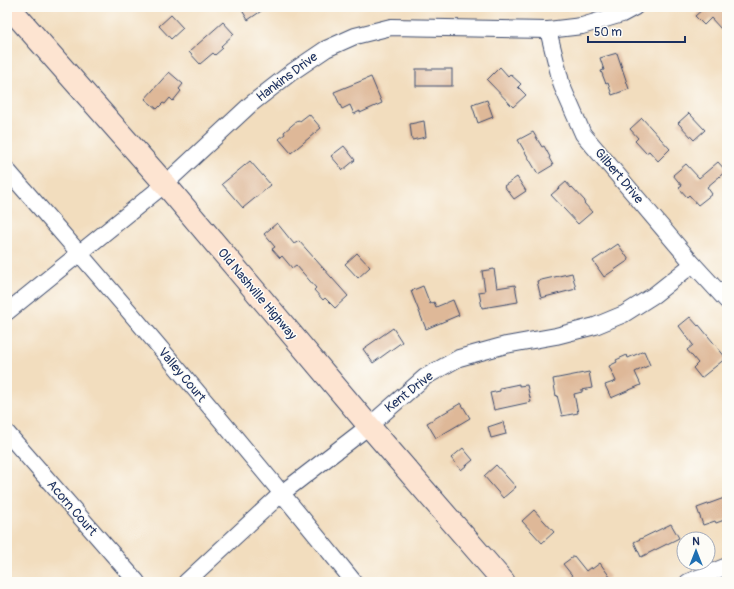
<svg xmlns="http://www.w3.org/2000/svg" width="734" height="589" viewBox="0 0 734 589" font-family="Pangolin,sans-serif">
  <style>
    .building { fill: #deb898 }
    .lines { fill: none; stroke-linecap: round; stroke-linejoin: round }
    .street-casing { stroke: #3b496c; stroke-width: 18 }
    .secondary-casing { stroke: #3b496c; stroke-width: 24 }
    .street { stroke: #fff; stroke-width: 16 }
    .secondary { stroke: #fde4d1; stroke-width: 22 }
    .labels { text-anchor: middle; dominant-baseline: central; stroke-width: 3; stroke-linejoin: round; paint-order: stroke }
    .street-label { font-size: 13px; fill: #1b2f5e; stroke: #fdfcf7 }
  </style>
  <rect width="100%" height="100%" fill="#fdfcf7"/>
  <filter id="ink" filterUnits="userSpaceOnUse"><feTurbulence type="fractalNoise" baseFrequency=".025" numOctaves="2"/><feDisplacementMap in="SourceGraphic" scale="8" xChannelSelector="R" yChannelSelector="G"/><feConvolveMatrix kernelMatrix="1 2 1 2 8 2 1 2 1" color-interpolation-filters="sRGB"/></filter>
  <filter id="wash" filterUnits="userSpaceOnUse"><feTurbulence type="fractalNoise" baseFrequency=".012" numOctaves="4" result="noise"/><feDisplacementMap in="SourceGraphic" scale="16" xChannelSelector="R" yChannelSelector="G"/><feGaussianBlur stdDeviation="0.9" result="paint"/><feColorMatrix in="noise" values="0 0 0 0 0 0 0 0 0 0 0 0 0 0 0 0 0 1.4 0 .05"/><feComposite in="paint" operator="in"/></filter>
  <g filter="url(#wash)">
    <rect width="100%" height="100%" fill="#f2ddbe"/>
    <g id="blocks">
      <g class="building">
        <path d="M240 7H267L248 20Z"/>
        <path d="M701 7H727V23L721 29 711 18 704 25 695 16 703 9Z"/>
        <path d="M171 15 183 28 171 39 159 26Z"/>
        <path d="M223 22 234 34 221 46 223 48 215 55 213 53 200 64 189 52Z"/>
        <path d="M617 53 629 89 612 95 608 83 606 84 601 71 604 70 600 58Z"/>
        <path d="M500 67 508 76 510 74 521 84 518 87 526 95 513 107 487 80Z"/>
        <rect x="416" y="69" width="36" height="17"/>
        <path d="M169 72 183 84 179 89 181 91 173 101 170 98 165 104 163 103 157 109 145 99Z"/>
        <path d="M371 77 382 103 360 113V111L354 114 350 105 342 109 334 92Z"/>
        <path d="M487 100 493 117 478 123 472 105Z"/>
        <path d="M689 113 705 130 694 140 678 123Z"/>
        <path d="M309 114 321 128 291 153 279 139 285 134 284 132 298 120 300 121Z"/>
        <path d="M642 118 670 149 658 161 649 151 646 153 635 141 638 138 630 129Z"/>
        <path d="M424 121 426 137 412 140 410 124Z"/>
        <path d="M533 132 542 147 544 146 550 157 549 158 553 165 538 174 518 140Z"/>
        <path d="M344 146 355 160 343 170 331 156Z"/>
        <path d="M250 161 271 185 243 208 222 184Z"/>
        <path d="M718 162 726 171 707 187 712 194 698 205 689 195 687 197 679 188 682 186 673 175 686 164 699 178Z"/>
        <path d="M517 177 526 191 514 199 504 186Z"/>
        <path d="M566 182 571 188 572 187 585 201 584 203 592 212 578 224 551 195Z"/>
        <path d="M277 223 294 244 299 241 348 296 335 308 325 298 323 300 314 290 316 288 296 265 292 268 282 256 280 258 272 249 275 247 264 234Z"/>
        <path d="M618 244 629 260 604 277 593 261Z"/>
        <path d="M357 253 370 267 358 278 345 264Z"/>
        <path d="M494 269 497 288 515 285 518 302 482 308 479 292 485 291 482 271Z"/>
        <path d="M572 273 576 289 541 298 537 281Z"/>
        <path d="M423 286 430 304 434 302 436 307 453 300 459 315 426 329 411 291Z"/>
        <path d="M690 317 698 326 699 325 726 358 701 378 693 368 698 363 687 350 693 345 679 326Z"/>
        <path d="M393 328 402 342 373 363 363 349Z"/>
        <path d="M644 351 650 365 635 372 641 385 611 398 605 385 616 381 609 366 617 362 616 360 627 355 628 358Z"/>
        <path d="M589 372 592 388 582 390V392L574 394 578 413 562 416 557 395 556 396 553 379Z"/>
        <path d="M519 384V386L527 385 531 402 494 410 490 393 500 391V388Z"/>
        <path d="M461 403 470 418 436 438 427 423Z"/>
        <path d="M503 422 506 434 491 438 488 427Z"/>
        <path d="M463 448 473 460 461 470 451 458Z"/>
        <path d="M496 465 516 487 503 498 484 476Z"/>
        <path d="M727 497V519L716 523 715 521 703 525 697 508Z"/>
        <path d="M534 510 554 532 542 543 522 521Z"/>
        <path d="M671 524 679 538 641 557 634 542Z"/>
        <path d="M574 556 586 571 591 567 592 569 600 563 610 577 603 582H571L575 579 563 564Z"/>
      </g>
    </g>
  </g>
  <g filter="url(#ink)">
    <use href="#blocks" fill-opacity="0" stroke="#3b496c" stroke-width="1"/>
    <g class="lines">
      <g class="street-casing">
        <g id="street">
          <path d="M548 30 562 86 583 134 693 264 727 301"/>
          <path d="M7 170C125 305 241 442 354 582"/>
          <path d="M7 312 165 184 251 104 292 72 326 49 355 36 391 27 548 30 582 26 622 14 635 7"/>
          <path d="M7 433 137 582"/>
          <path d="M186 582 282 493 369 426 425 377 459 358 506 345 556 336 595 326 624 314 654 295 693 264"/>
          <path d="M688 582 727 566"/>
        </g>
      </g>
      <g class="secondary-casing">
        <path id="secondary" d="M9 7 165 184 369 426 504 582"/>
      </g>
      <use href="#street" class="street"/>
      <use href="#secondary" class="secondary"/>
    </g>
  </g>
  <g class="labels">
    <g class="street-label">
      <text transform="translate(287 77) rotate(-37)">Hankins Drive</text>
      <text transform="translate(619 176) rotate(50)">Gilbert Drive</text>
      <text transform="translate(257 294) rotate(50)">Old Nashville Highway</text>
      <text transform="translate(182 375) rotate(50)">Valley Court</text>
      <text transform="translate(409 392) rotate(-38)">Kent Drive</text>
      <text transform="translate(72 508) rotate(49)">Acorn Court</text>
    </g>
  </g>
  <rect width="734" height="589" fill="none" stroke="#fdfcf7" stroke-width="24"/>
  <g transform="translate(696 551)"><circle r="19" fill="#fdfcf7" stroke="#a3aaba"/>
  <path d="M0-3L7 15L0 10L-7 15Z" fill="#1f6fb2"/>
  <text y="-6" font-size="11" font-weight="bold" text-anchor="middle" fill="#1b2f5e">N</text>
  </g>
  <path d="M588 36v6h97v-6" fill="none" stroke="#1b2f5e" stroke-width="2"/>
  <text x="594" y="36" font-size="12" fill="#1b2f5e" stroke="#fdfcf7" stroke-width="3" paint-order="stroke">50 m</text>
</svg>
